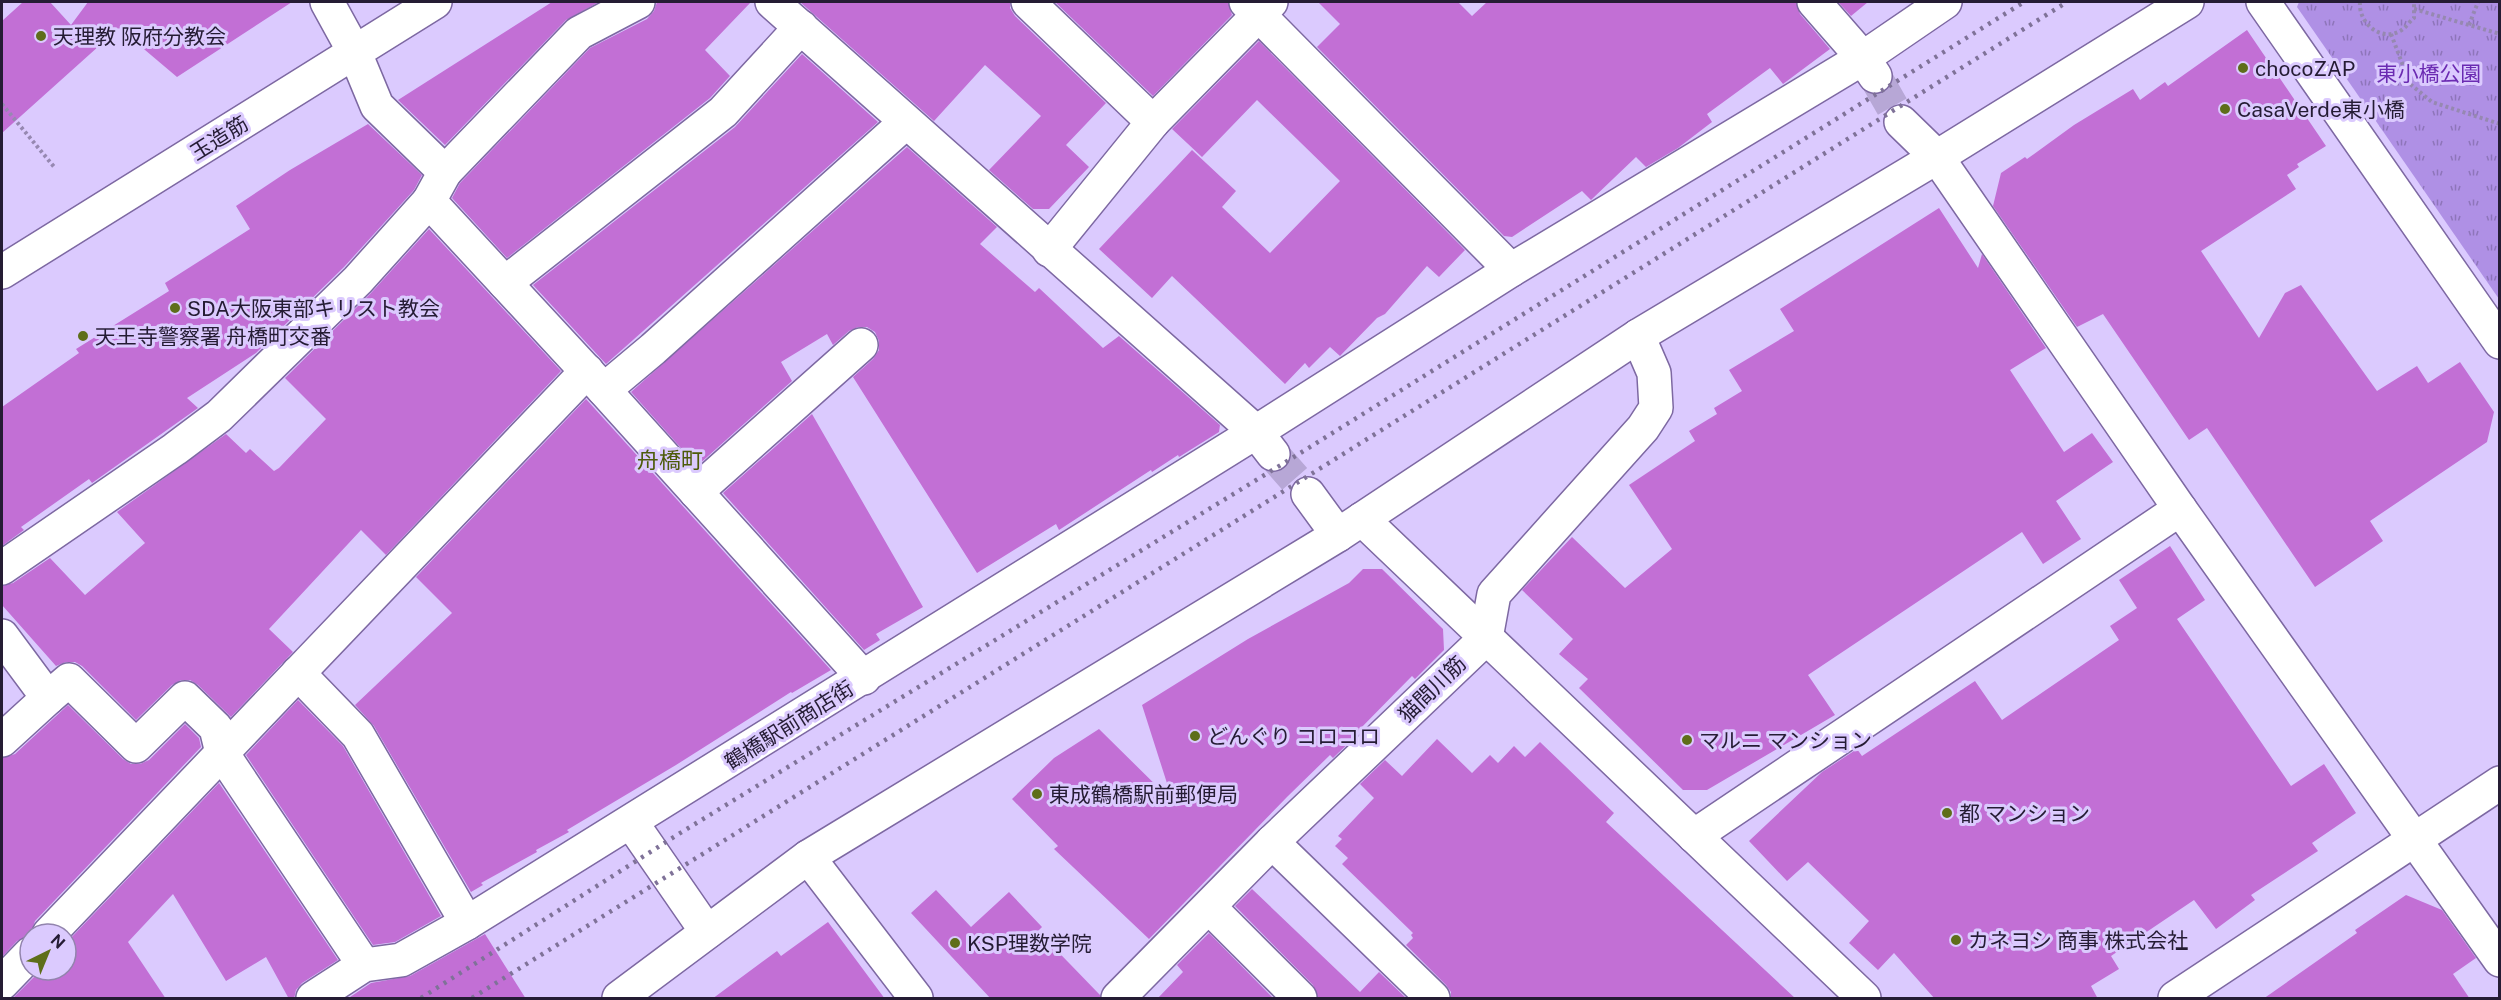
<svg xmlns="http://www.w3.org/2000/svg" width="2501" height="1000" viewBox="0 0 2501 1000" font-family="'Public Sans','Noto Sans JP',sans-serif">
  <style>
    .park { fill: url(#park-tufts) }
    .building { fill: #c26fd5 }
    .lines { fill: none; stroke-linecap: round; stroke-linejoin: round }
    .minor-tunnel { stroke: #b7a7d6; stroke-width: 33; stroke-dasharray: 33 16; stroke-linecap: butt }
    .minor-casing { stroke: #7d68a2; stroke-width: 36 }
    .path { stroke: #9688b1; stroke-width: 4; stroke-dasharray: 3 3; stroke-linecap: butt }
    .minor { stroke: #fff; stroke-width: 33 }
    .rail { stroke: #7f7298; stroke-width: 4.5; stroke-dasharray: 3 6; stroke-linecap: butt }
    .poi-dot { fill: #5e6e1a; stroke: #dbcafe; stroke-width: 2 }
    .labels { text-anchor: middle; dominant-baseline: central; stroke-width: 6; stroke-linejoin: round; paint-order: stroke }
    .poi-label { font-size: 21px; fill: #251c34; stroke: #dbcafe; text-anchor: start }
    .park-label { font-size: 21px; fill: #6b2bb2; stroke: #dbcafe }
    .street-label { font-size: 21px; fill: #251c34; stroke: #dbcafe }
    .neighbourhood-label { font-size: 22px; fill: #4d5b0a; stroke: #dbcafe }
  </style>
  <defs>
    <pattern id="park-tufts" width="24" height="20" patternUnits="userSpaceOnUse" patternTransform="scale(1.5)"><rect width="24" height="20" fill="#af90e5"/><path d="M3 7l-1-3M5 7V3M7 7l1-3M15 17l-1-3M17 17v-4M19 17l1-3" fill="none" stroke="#8e75ba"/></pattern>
  </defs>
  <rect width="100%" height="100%" fill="#dbcafe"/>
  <path class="park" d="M2299 2H2499V299L2297 7Z"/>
  <g class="building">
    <path d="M23 2H50L71 25 88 2H292L177 77 119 28 2 133V21Z"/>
    <path d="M552 2H599L566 20 445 145 398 100Z"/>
    <path d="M657 2H751L705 50 730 76 710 98 507 258 452 198 460 183 590 48 647 19 654 11Z"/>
    <path d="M800 2H1010V8L1015 16 1106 103 1066 145 1089 167 1049 209H1033L989 170 1041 116 985 65 934 121Z"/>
    <path d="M1055 2H1228L1232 15 1153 96Z"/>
    <path d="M1318 2H1458L1472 16 1487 2H1796L1800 14 1830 49 1783 84 1770 68 1707 114 1712 122 1678 148 1646 167 1636 157 1591 200 1582 191 1512 237 1504 236 1317 47 1340 24Z"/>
    <path d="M1838 2H1868L1851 16Z"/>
    <path d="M2247 30 2326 146 2297 164 2299 167 2287 175 2296 189 2201 251 2259 338 2285 293 2301 285 2377 391 2417 366 2428 383 2460 362 2494 412 2487 442 2370 521 2383 541 2315 587 2207 428 2189 440 2103 314 2077 327 1993 206 2001 173 2025 157 2027 159 2074 125 2133 89 2140 100 2165 82 2168 86Z"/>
    <path d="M1259 41 1465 250 1439 277 1427 266 1385 314 1377 318 1340 356 1330 347 1309 368 1305 363 1285 384 1172 276 1152 298 1099 249 1192 150 1236 191 1222 207 1270 253 1340 181 1257 100 1202 157 1172 129Z"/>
    <path d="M802 54 878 122 606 364 533 285 735 127Z"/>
    <path d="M368 124 422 175 414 190 344 267 256 353 187 398 198 408 92 483 89 479 21 527 24 530 2 546V407L79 353 76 349 169 291 165 283 250 229 236 206 290 170Z"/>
    <path d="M907 147 997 227 980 244 1035 292 1039 288 1103 348 1119 336 1220 425 1219 432 1179 457 1178 455 1152 472 1151 470 1059 530 1056 524 977 573 853 377 873 359 879 350V341L875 332 867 327H858L849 331 833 345 827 334 781 362 792 381 697 466 631 392Z"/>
    <path d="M1939 208 1978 268 1982 254 2046 348 2010 370 2064 452 2092 433 2113 462 2056 501 2081 539 2043 564 2022 532 1808 675 1835 715 1707 790H1683L1579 688 1588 679 1559 654 1573 639 1522 590 1572 537 1625 588 1672 549 1629 485 1695 441 1689 431 1717 414 1714 408 1742 391 1729 370 1794 331 1780 309Z"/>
    <path d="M429 229 561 371 386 555 361 530 269 629 293 652 231 717 198 685 190 680H181L172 685 136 720 82 666 75 662H66L56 666 2 605V586L13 583 50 558 85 595 145 543 117 512 226 434 246 453 250 449 274 471 279 468 326 419 285 378 371 293Z"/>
    <path d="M586 399 831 670 792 693 791 692 676 765 567 830 569 832 536 850 537 852 481 883 483 885 471 892 374 726 355 705 452 613 416 577Z"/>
    <path d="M812 414 923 607 876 634 880 640 864 650 723 493Z"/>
    <path d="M2170 546 2205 600 2177 619 2291 786 2324 764 2356 813 2312 843 2318 851 2251 895 2255 900 2216 929 2194 900 2111 956 2119 969 2091 986 2098 999H1935L1894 953 1878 970 1849 943 1869 921 1808 862 1787 881 1749 841 1822 772 1857 749 1862 756 1975 681 2002 720 2119 640 2110 626 2137 608 2119 580Z"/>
    <path d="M1363 569H1382L1443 629 1444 650 1415 679 1412 676 1357 732 1358 734 1333 758 1330 755 1287 797 1149 939 1054 849 1058 846 1012 799 1054 758 1099 729 1173 802 1142 705 1248 639 1349 583Z"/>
    <path d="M298 700 343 746 441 916 395 942 373 945 246 755Z"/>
    <path d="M68 705 123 759 131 764H140L149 760 185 724 199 738 201 747 35 921 30 936 17 941 2 957V758L15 754Z"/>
    <path d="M1437 739 1472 773 1490 755 1498 763 1514 746 1525 757 1540 742 1614 813 1606 822 1796 999H1451V992L1446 985 1406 945 1413 938 1411 935 1413 933 1342 864 1348 858 1335 846 1342 839 1338 836 1374 798 1360 784 1385 760 1402 776Z"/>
    <path d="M219 783 338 960 302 983 296 990 294 999H289L266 957 226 981 173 894 128 942 166 999H12L41 970H66V943Z"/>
    <path d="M1252 889 1360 992 1379 972 1407 999H1318L1313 985 1235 906Z"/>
    <path d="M936 890 971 927 1009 892 1042 927 1038 931 1100 995V999H991L911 913Z"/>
    <path d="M2406 895 2442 910 2476 958 2453 974 2470 999H2263L2357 933 2355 930Z"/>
    <path d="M828 922 885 999H712L777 951 781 956Z"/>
    <path d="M1209 933 1274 999H1157L1183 972 1177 965Z"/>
    <path d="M485 934 526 999H347L371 983 410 976Z"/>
  </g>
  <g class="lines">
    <g class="minor-tunnel">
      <path d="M1876 78 1901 122"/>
      <path d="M1273 454 1308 494"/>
    </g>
    <g class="minor-casing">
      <g id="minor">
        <path d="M327 2 355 53 377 106 445 172 429 201 604 390 864 678"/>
        <path d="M772 2 1256 432 1273 454"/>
        <path d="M1028 2 1153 122"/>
        <path d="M1246 2 1511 270"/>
        <path d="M1814 2 1863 58 1875 76"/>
        <path d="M2263 2 2500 342"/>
        <path d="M1901 122 1937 157 2180 509 2500 960"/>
        <path d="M445 172 579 33 638 2"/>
        <path d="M1049 250 1153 122 1271 2"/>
        <path d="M2 272 435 2"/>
        <path d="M505 283 723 112 801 27"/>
        <path d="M604 390 653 349 906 122"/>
        <path d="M696 492 861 345"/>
        <path d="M1308 494 1338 535"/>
        <path d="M1362 519 1864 998"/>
        <path d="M2 568 175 449 219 416 358 280 429 201"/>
        <path d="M2 636 48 698 2 740"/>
        <path d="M298 673 358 735 467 923"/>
        <path d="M48 698 69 680 136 746 185 698 216 728 222 753 364 965"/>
        <path d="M631 822 707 932"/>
        <path d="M1694 836 2180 509"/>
        <path d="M1272 842 1433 998"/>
        <path d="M808 857 916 998"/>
        <path d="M1210 908 1300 998"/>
        <path d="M49 934 587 371"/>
        <path d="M2 983 30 954"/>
        <path d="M313 998 364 965 401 960 467 923 1256 432 1511 270 1863 58 1945 2"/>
        <path d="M619 998 808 857 1338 535 1638 336 1937 157 2187 2"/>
        <path d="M1118 998 1272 842 1486 638 1494 594 1643 428 1656 408 1654 373 1638 336"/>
        <path d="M2175 998 2500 783"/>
      </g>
    </g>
    <g class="path">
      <path d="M2360 2C2358 24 2383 44 2403 29 2407 26 2410 21 2414 18V2"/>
      <path d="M2414 9 2500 34"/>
      <path d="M2469 25 2478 2"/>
      <path d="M2391 34 2410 84 2432 102 2500 124"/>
      <path d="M2 104 55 168"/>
    </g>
    <use href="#minor" class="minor"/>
    <g class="rail">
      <path d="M421 998 677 835 1302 452 2024 2"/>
      <path d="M472 998 2067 2"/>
    </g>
  </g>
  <g class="poi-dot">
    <circle cx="41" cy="36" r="6"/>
    <circle cx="2243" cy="68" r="6"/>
    <circle cx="2225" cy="109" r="6"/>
    <circle cx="175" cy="308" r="6"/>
    <circle cx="83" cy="336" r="6"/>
    <circle cx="1195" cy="736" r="6"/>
    <circle cx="1687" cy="740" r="6"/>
    <circle cx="1037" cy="794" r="6"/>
    <circle cx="1947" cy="813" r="6"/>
    <circle cx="1956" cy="940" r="6"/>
    <circle cx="955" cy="943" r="6"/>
  </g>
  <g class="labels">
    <g class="poi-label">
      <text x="53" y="36">天理教 阪府分教会</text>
      <text x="2255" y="68">chocoZAP</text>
      <text x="2237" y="109">CasaVerde東小橋</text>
      <text x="187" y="308">SDA大阪東部キリスト教会</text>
      <text x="95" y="336">天王寺警察署 舟橋町交番</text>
      <text x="1207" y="736">どんぐり コロコロ</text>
      <text x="1699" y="740">マルニ マンション</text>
      <text x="1049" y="794">東成鶴橋駅前郵便局</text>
      <text x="1959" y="813">都 マンション</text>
      <text x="1968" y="940">カネヨシ 商事 株式会社</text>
      <text x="967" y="943">KSP理数学院</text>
    </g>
    <g class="park-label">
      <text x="2429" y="73">東小橋公園</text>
    </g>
    <g class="street-label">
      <text transform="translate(219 138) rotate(-32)">玉造筋</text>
      <text transform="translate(1432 689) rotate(-44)">猫間川筋</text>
      <text transform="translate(789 725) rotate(-32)">鶴橋駅前商店街</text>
    </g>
    <g class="neighbourhood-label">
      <text x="670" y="460">舟橋町</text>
    </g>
  </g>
  <rect width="2501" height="1000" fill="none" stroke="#251c34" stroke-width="6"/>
  <g transform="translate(48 952) rotate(43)"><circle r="28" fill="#dbcafe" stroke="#9284ad" stroke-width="1.5"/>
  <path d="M0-4.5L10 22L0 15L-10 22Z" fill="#5e6e1a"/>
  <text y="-9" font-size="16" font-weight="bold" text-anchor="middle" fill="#251c34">N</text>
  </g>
</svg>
